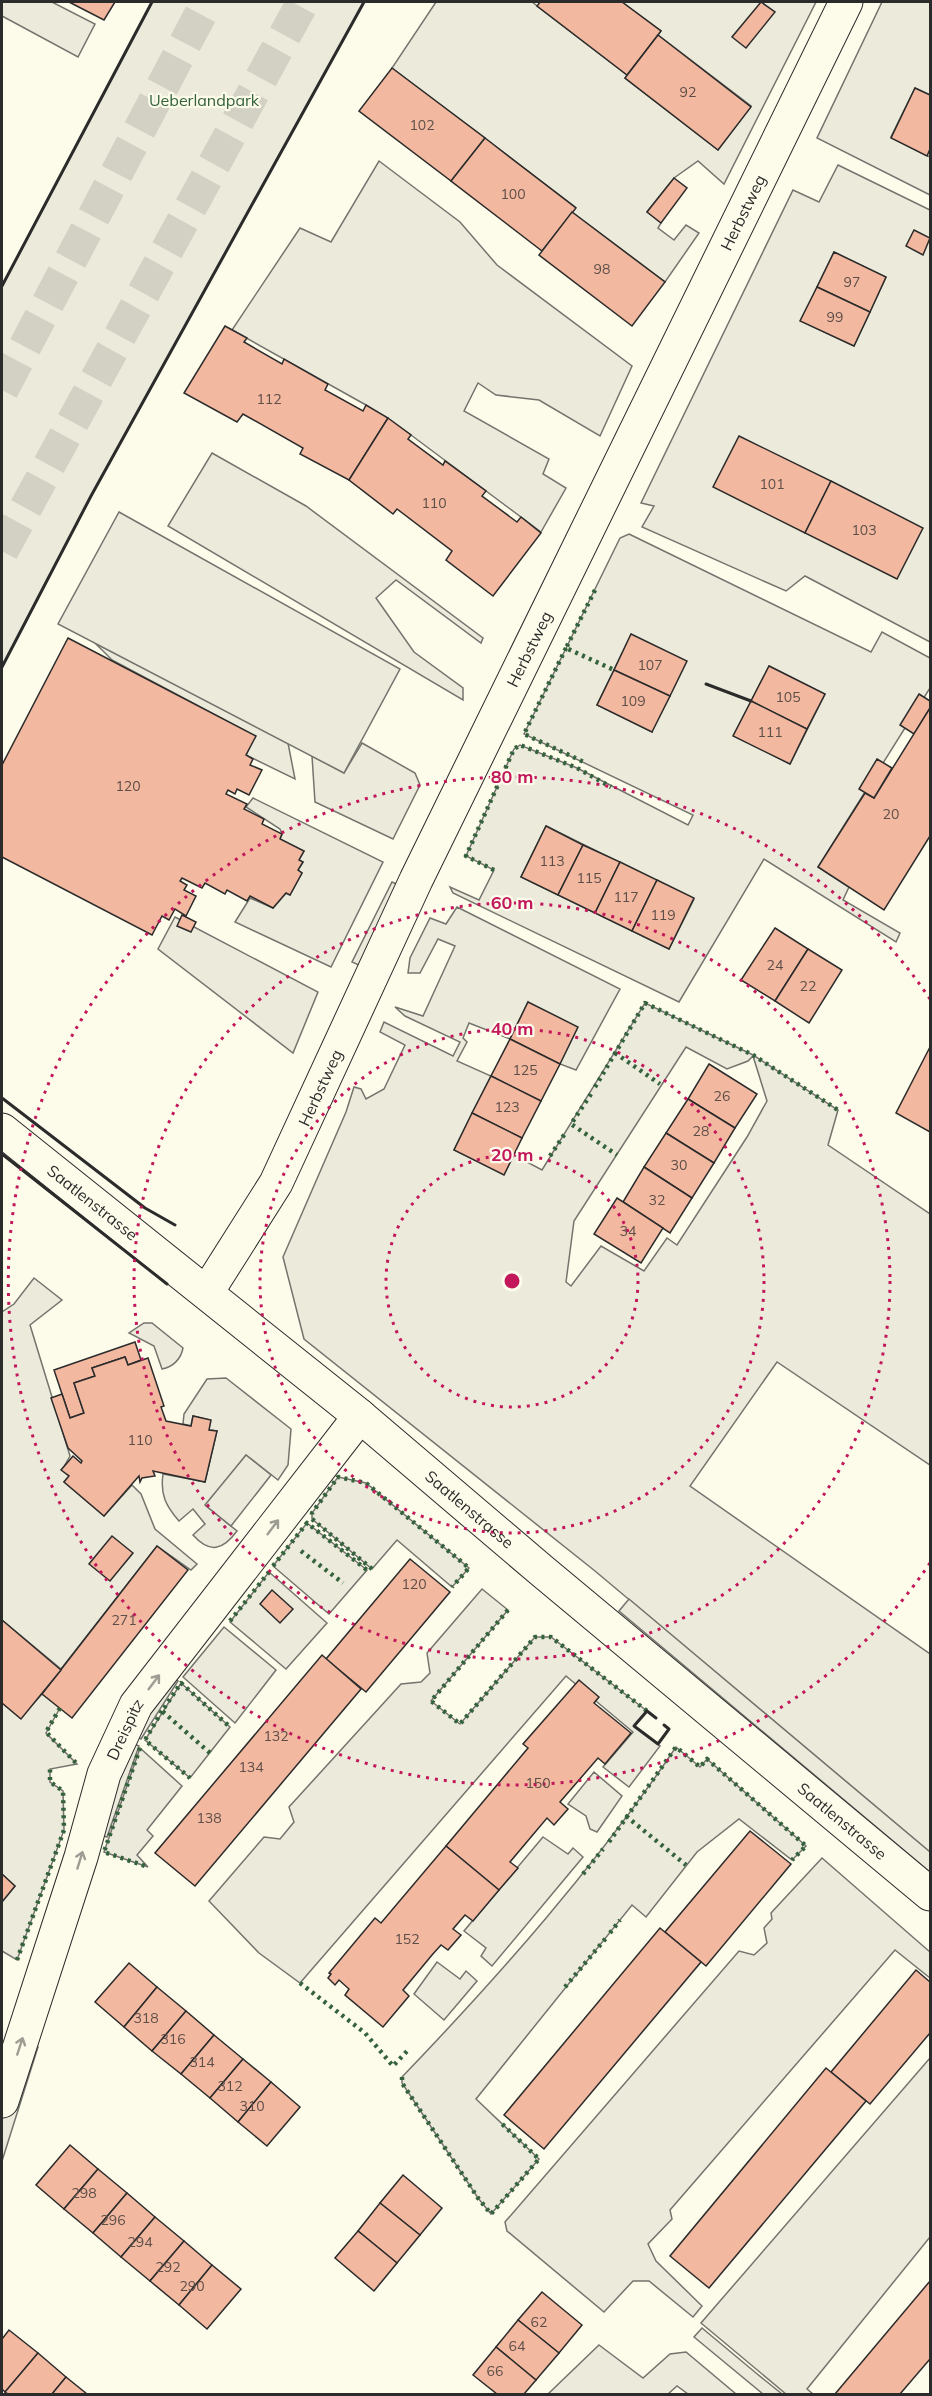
<svg xmlns="http://www.w3.org/2000/svg" width="932" height="2396" viewBox="0 0 932 2396" font-family="Mulish,sans-serif">
  <style>
    .green { fill: #ecebdb; stroke: #74746e; stroke-width: 1.5; fill-rule: evenodd }
    .parking { fill: #eceadb; stroke: #74746e; stroke-width: 1.5 }
    .building { fill: #f2b8a0; stroke: #2b2b2b; stroke-width: 1.5 }
    .lines { fill: none; stroke-linecap: round; stroke-linejoin: round }
    .motorway-tunnel { stroke: #d3d1c4; stroke-width: 33; stroke-dasharray: 33 16; stroke-linecap: butt }
    .minor-casing { stroke: #2b2b2b; stroke-width: 35 }
    .minor { stroke: #fdfbea; stroke-width: 33 }
    .hedge { stroke: #34623c; stroke-width: 4.5; stroke-dasharray: 3 4.5; stroke-linecap: butt }
    .wall { stroke: #2b2b2b; stroke-width: 3 }
    .oneway { stroke: #9e9d94 }
    .ring { fill: none; stroke: #c2185b; stroke-width: 3; stroke-dasharray: 3 6 }
    .labels { text-anchor: middle; dominant-baseline: central; stroke-width: 4.5; stroke-linejoin: round; paint-order: stroke }
    .number-label { font-size: 14px; fill: #5d4e48 }
    .park-label { font-size: 16px; fill: #34623c; stroke: #fdfbea }
    .street-label { font-size: 16px; fill: #2b2b2b; stroke: #fdfbea }
    .centre { fill: #c2185b; stroke: #fdfbea; stroke-width: 3 }
    .ring-label { font-size: 18px; text-anchor: middle; font-weight: bold; fill: #c2185b; stroke: #fdfbea; stroke-width: 4.5; stroke-linejoin: round; paint-order: stroke }
  </style>
  <rect width="100%" height="100%" fill="#fdfbea"/>
  <g class="green">
    <path d="M152 2H364L91 496 2 667V286Z"/>
    <path d="M436 2H532L627 75 625 78 718 150 751 106 658 35 661 31 622 2H816L724 184 698 161 674 178 647 212 661 223 658 228 674 240 686 225 699 233 665 282 572 212 575 207 392 68Z"/>
    <path d="M882 2H930V95L915 88 891 137 930 157V195L817 138Z"/>
    <path d="M379 161 460 222 497 265 632 366 600 436 539 400 496 395 478 383 464 411 549 459 543 474 566 488 541 532 411 435 366 405 232 330 300 228 331 242Z"/>
    <path d="M838 165 930 210V642L805 576 786 591 642 527 654 506 641 503 793 190 819 202ZM834 252 886 277 854 346 801 321Z"/>
    <path d="M212 453 306 506 483 638 481 643 396 580 376 598 414 652 463 688V700L168 526Z"/>
    <path d="M629 534 871 652 882 632 930 658V688L818 867 849 887 843 900 900 933 896 942 764 859 679 1002 453 893 450 887 479 900 494 870 466 856 514 749 520 745 577 768 688 825 693 815 524 734 620 538ZM631 635 652 732 597 705ZM769 666 825 694 790 764 734 735ZM546 826 694 899 669 949 521 877Z"/>
    <path d="M95 643 288 743 295 779 246 755 255 736 112 660Z"/>
    <path d="M362 743 415 773 420 785 393 839 315 802 312 756 344 773Z"/>
    <path d="M253 798 383 862 331 967 235 922 250 898 273 908 286 893 290 895 302 873 298 870 303 862 299 860 304 851 280 839 282 834 280 829 246 807Z"/>
    <path d="M457 907 620 989 576 1070 560 1064 528 1002 510 1039 469 1023 463 1038 467 1042 457 1061 491 1076 454 1150 504 1174 514 1155 542 1170 645 1003 753 1055 838 1110 828 1145 930 1214V1465L777 1362 690 1486 930 1654V1852L595 1571 304 1339 283 1257 346 1112 354 1087 361 1089 366 1099 384 1089 405 1045 380 1032 384 1022 453 1056 460 1042 405 1016 395 1007 423 1016 455 946 438 939 420 973H408L410 958 430 918 446 924ZM686 1047 727 1069 748 1061 753 1056 767 1101 747 1137 677 1245 667 1238 644 1271 601 1246 571 1286 566 1282 574 1221Z"/>
    <path d="M175 917 318 992 293 1053 158 949Z"/>
    <path d="M34 1278 62 1300 30 1325 70 1456 62 1470 69 1476 64 1482 104 1516 132 1485 141 1494 155 1529 197 1564 191 1570 157 1546 61 1669 2 1620V1312L14 1304Z"/>
    <path d="M144 1323H152L183 1348C181 1359 173 1367 162 1369L154 1346 129 1333Z"/>
    <path d="M226 1378 291 1429 288 1465 278 1480 246 1455 206 1506 237 1531C223 1550 210 1554 193 1535L205 1524 193 1509 179 1521C166 1506 160 1495 163 1474L205 1482 217 1431 209 1430 210 1420 193 1416 191 1426 183 1424 184 1414 207 1379Z"/>
    <path d="M338 1477 366 1483 469 1568 452 1587 397 1540 372 1569 312 1519V1513Z"/>
    <path d="M307 1523 367 1570 329 1614 273 1566Z"/>
    <path d="M269 1572 327 1623 286 1669 230 1622Z"/>
    <path d="M482 1589 508 1610 431 1701 460 1724 535 1637H551L647 1711 634 1726 660 1746 629 1787 603 1767 633 1732 566 1676 300 1983 259 1953 209 1901 264 1837 280 1839 294 1822 289 1807 401 1684 421 1682 430 1673 427 1653Z"/>
    <path d="M224 1627 276 1670 235 1723 183 1677Z"/>
    <path d="M181 1683 230 1727 190 1778 145 1740Z"/>
    <path d="M42 1694 60 1708 46 1733 77 1764 50 1769V1782L63 1791 64 1830 17 1960 2 1951V1902L15 1886 2 1874V1703L20 1718Z"/>
    <path d="M676 1747 700 1767 707 1759 806 1846 792 1860 739 1819 697 1852 646 1917 632 1905 476 2099 539 2159 491 2214 478 2198 402 2083V2077C501 1974 596 1866 676 1747Z"/>
    <path d="M140 1748 182 1786 147 1830 153 1836 137 1855 148 1867 104 1852Z"/>
    <path d="M594 1772 622 1796 597 1832 590 1829 586 1816 568 1804Z"/>
    <path d="M543 1837 568 1854 573 1848 583 1857 492 1966 481 1956 486 1948 464 1931Z"/>
    <path d="M822 1858 930 1952V1978L895 1950 670 2210 672 2219 648 2244 656 2261 702 2306 693 2317 649 2281H633L604 2312 507 2231 505 2222 739 1951 754 1955 767 1943 764 1928 772 1919 771 1913Z"/>
    <path d="M437 1962 460 1979 466 1971 477 1981 444 2020 414 1994Z"/>
    <path d="M930 2058V2237L807 2389 813 2394H786L701 2323Z"/>
    <path d="M599 2345 643 2378 670 2354 686 2352 736 2394H688L677 2386 668 2394H548Z"/>
  </g>
  <g class="parking">
    <path d="M2 2H52L95 24 78 57 2 16Z"/>
    <path d="M119 512 400 669 344 773 58 624Z"/>
    <path d="M392 882 403 887 363 967 352 962Z"/>
    <path d="M246 1455 271 1475 231 1526 205 1505Z"/>
    <path d="M629 1599 930 1852V1872L619 1611Z"/>
    <path d="M168 1675 178 1681 141 1739 131 1733Z"/>
    <path d="M126 1741 139 1746 107 1837 94 1833Z"/>
    <path d="M26 2043 38 2047 2 2161V2117Z"/>
    <path d="M702 2328 756 2373 782 2394H763L694 2337Z"/>
  </g>
  <g class="building">
    <path d="M69 2H115L104 20Z"/>
    <path d="M540 2H622L661 31 627 75 537 6Z"/>
    <path d="M761 2 775 12 746 48 732 37Z"/>
    <path d="M658 35 751 107 718 150 625 78Z"/>
    <path d="M392 68 485 138 451 181 359 111Z"/>
    <path d="M915 88 930 95V149L927 156 891 138Z"/>
    <path d="M485 138 576 208 542 251 451 181Z"/>
    <path d="M674 178 687 188 661 223 647 212Z"/>
    <path d="M572 212 665 282 632 326 539 255Z"/>
    <path d="M914 230 930 238 923 255 906 246Z"/>
    <path d="M834 252 886 277 870 312 817 287Z"/>
    <path d="M817 287 870 312 854 346 800 321Z"/>
    <path d="M225 326 247 338 244 342 282 364 284 359 328 384 325 390 363 411 366 405 388 418 349 480 300 454 303 448 243 414 237 422 184 393Z"/>
    <path d="M388 418 411 435 408 439 443 465 445 461 486 491 482 496 517 522 521 517 541 533 493 596 446 560 452 551 397 509 393 514 349 480Z"/>
    <path d="M739 436 831 481 805 533 713 487Z"/>
    <path d="M831 481 923 528 897 579 805 533Z"/>
    <path d="M631 634 687 661 670 696 614 670Z"/>
    <path d="M68 638 256 736 246 755 253 759 250 765 262 770 249 795 237 789 235 794 228 790 226 794 247 804 244 809 264 819 262 824 282 834 280 839 304 851 299 860 303 862 298 870 302 873 290 895 286 893 273 908 250 896 247 901 227 890 225 894 205 883 202 888 182 878 180 881 187 885 184 890 196 896 186 916 175 909 169 920 162 916 152 935 2 857V765Z"/>
    <path d="M769 666 825 694 807 729 751 701Z"/>
    <path d="M614 670 670 696 652 732 597 705Z"/>
    <path d="M919 694 930 701V708L914 734 900 725Z"/>
    <path d="M751 701 807 729 790 764 733 736Z"/>
    <path d="M930 708V836L884 910 818 867 865 793 874 798Z"/>
    <path d="M877 759 892 768 874 798 859 789Z"/>
    <path d="M546 826 583 845 558 895 521 877Z"/>
    <path d="M583 845 620 862 595 913 558 895Z"/>
    <path d="M620 862 657 880 632 931 595 913Z"/>
    <path d="M657 880 694 898 669 949 632 931Z"/>
    <path d="M182 915 196 922 191 932 177 926Z"/>
    <path d="M775 928 808 949 775 1001 741 980Z"/>
    <path d="M808 949 842 970 809 1023 775 1001Z"/>
    <path d="M528 1002 578 1027 560 1064 510 1039Z"/>
    <path d="M510 1039 560 1064 541 1101 491 1076Z"/>
    <path d="M930 1047V1132L896 1113Z"/>
    <path d="M709 1064 757 1094 735 1128 688 1099Z"/>
    <path d="M491 1076 541 1101 522 1138 472 1113Z"/>
    <path d="M688 1099 735 1128 714 1163 666 1133Z"/>
    <path d="M472 1113 522 1138 504 1175 454 1150Z"/>
    <path d="M666 1133 714 1163 692 1198 644 1167Z"/>
    <path d="M644 1167 692 1198 670 1233 623 1202Z"/>
    <path d="M617 1198 663 1228 641 1263 594 1234Z"/>
    <path d="M135 1342 141 1360 128 1365 125 1357 92 1368 95 1376 74 1383 84 1413 70 1418 54 1370Z"/>
    <path d="M125 1357 128 1365 148 1358 164 1406 161 1407 166 1421 191 1426 193 1416 211 1420 209 1430 217 1431 205 1482 153 1471 155 1476 142 1478 140 1482 139 1476 104 1516 64 1482 69 1476 61 1470 73 1456 81 1463 82 1461 68 1448 51 1398 62 1394 70 1418 84 1413 74 1383 95 1376 92 1368Z"/>
    <path d="M112 1536 133 1553 110 1581 89 1564Z"/>
    <path d="M157 1546 188 1570 72 1718 42 1694Z"/>
    <path d="M410 1559 450 1592 366 1692 326 1659Z"/>
    <path d="M272 1590 293 1609 280 1623 260 1604Z"/>
    <path d="M2 1620 61 1670 21 1719 2 1703Z"/>
    <path d="M322 1655 361 1689 195 1886 155 1853Z"/>
    <path d="M579 1680 599 1697 594 1703 631 1733 605 1764 598 1758 560 1802 568 1809 554 1825 547 1818 510 1862 518 1868 499 1890 446 1846 528 1748 523 1744Z"/>
    <path d="M750 1831 791 1864 706 1966 665 1932Z"/>
    <path d="M446 1846 499 1890 473 1921 465 1915 453 1929 461 1935 448 1950 441 1945 432 1955 403 1990 409 1996 383 2027 345 1995 349 1989 339 1980 335 1985 328 1978 331 1974 329 1973 375 1918 381 1923Z"/>
    <path d="M2 1874 15 1886 2 1902Z"/>
    <path d="M660 1928 701 1962 544 2149 504 2115Z"/>
    <path d="M129 1963 157 1987 124 2027 95 2002Z"/>
    <path d="M916 1970 930 1982V2033L870 2104 831 2072Z"/>
    <path d="M157 1987 186 2011 152 2051 124 2027Z"/>
    <path d="M186 2011 214 2035 181 2074 152 2051Z"/>
    <path d="M214 2035 243 2059 210 2098 181 2074Z"/>
    <path d="M243 2059 271 2082 238 2122 210 2098Z"/>
    <path d="M826 2068 866 2101 709 2288 670 2256Z"/>
    <path d="M271 2082 300 2107 267 2146 238 2122Z"/>
    <path d="M70 2145 98 2169 64 2209 36 2185Z"/>
    <path d="M98 2169 127 2193 93 2233 64 2209Z"/>
    <path d="M403 2175 442 2208 420 2235 380 2203Z"/>
    <path d="M127 2193 155 2217 121 2257 93 2233Z"/>
    <path d="M380 2203 420 2235 397 2263 358 2231Z"/>
    <path d="M155 2217 184 2241 150 2281 121 2257Z"/>
    <path d="M358 2231 397 2263 374 2291 335 2258Z"/>
    <path d="M184 2241 212 2265 179 2305 150 2281Z"/>
    <path d="M212 2265 241 2289 207 2329 179 2305Z"/>
    <path d="M930 2281V2359L900 2394H835Z"/>
    <path d="M542 2292 582 2325 559 2353 518 2320Z"/>
    <path d="M518 2320 559 2353 536 2380 496 2347Z"/>
    <path d="M9 2330 38 2353 5 2392 2 2389V2339Z"/>
    <path d="M496 2347 536 2380 524 2394H497L473 2375Z"/>
    <path d="M38 2353 66 2377 52 2394H8L5 2392Z"/>
    <path d="M66 2377 87 2394H52Z"/>
  </g>
  <g class="lines">
    <g class="motorway-tunnel">
      <path d="M2 390 207 2"/>
      <path d="M2 551 303 2"/>
    </g>
    <g class="minor-casing">
      <g id="minor">
        <path id="s1" d="M2 1130 360 1416 541 1570 930 1894"/>
        <path id="s2" d="M207 1292 276 1183 416 880 846 2"/>
        <path id="s3" d="M2 2101 81 1857 104 1774 136 1705 360 1416"/>
      </g>
    </g>
    <use href="#minor" class="minor"/>
    <g class="hedge">
      <path d="M595 590 566 648 614 670"/>
      <path d="M566 648 524 734 586 763"/>
      <path d="M494 870 466 856 514 749 520 745 577 768 611 787"/>
      <path d="M615 1053 660 1084"/>
      <path d="M595 1087 645 1003 753 1055 838 1110"/>
      <path d="M591 1094 571 1124 617 1155"/>
      <path d="M550 1156 566 1132"/>
      <path d="M301 1551 343 1583"/>
      <path d="M273 1566 307 1523 367 1570"/>
      <path d="M372 1569 312 1519V1513L338 1477 366 1483 469 1568 452 1587"/>
      <path d="M508 1610 431 1701 460 1724 535 1637H551L647 1711"/>
      <path d="M230 1621 269 1572"/>
      <path d="M60 1708 46 1732 77 1764"/>
      <path d="M162 1711 145 1740 190 1778"/>
      <path d="M140 1748 104 1852 148 1867"/>
      <path d="M210 1753 162 1711 181 1683 230 1727"/>
      <path d="M626 1816 686 1865"/>
      <path d="M609 1842 676 1747 700 1767 707 1759 806 1846 792 1860"/>
      <path d="M583 1874 603 1849"/>
      <path d="M610 1933 620 1920"/>
      <path d="M17 1960 64 1830 63 1791 50 1782V1768"/>
      <path d="M300 1983 365 2033 393 2066 409 2049"/>
      <path d="M565 1987 606 1938"/>
      <path d="M402 2077V2083L478 2198 491 2214 539 2159 501 2123"/>
    </g>
    <g class="wall">
      <path d="M2 286 152 2"/>
      <path d="M2 667 91 496 364 2"/>
      <path d="M706 684 751 701"/>
      <path d="M2 1098 145 1208 175 1225"/>
      <path d="M2 1154 167 1284"/>
      <path d="M656 1718 647 1711 634 1726 658 1744 669 1729 664 1725"/>
    </g>
  </g>
  <defs><path id="oneway-shaft" d="M-6 0H5M1.5-3L5.5 0L1.5 3" fill="none" stroke-width="1.6" stroke-linecap="round" stroke-linejoin="round" transform="scale(1.5)"/></defs>
  <g class="oneway">
    <use href="#oneway-shaft" transform="translate(273 1527) rotate(-53)"/>
    <use href="#oneway-shaft" transform="translate(154 1682) rotate(-53)"/>
    <use href="#oneway-shaft" transform="translate(80 1860) rotate(-73)"/>
    <use href="#oneway-shaft" transform="translate(20 2046) rotate(-72)"/>
  </g>
  <g class="ring">
    <circle cx="512" cy="1281" r="126"/>
    <circle cx="512" cy="1281" r="252"/>
    <circle cx="512" cy="1281" r="378"/>
    <path d="M930 1563A504 504 0 1 1 930 999"/>
  </g>
  <g class="labels">
    <g class="number-label">
      <text x="688" y="92">92</text>
      <text x="422" y="125">102</text>
      <text x="513" y="194">100</text>
      <text x="602" y="269">98</text>
      <text x="852" y="282">97</text>
      <text x="835" y="317">99</text>
      <text x="269" y="399">112</text>
      <text x="772" y="484">101</text>
      <text x="434" y="503">110</text>
      <text x="864" y="530">103</text>
      <text x="650" y="665">107</text>
      <text x="788" y="697">105</text>
      <text x="633" y="701">109</text>
      <text x="770" y="732">111</text>
      <text x="128" y="786">120</text>
      <text x="891" y="814">20</text>
      <text x="552" y="861">113</text>
      <text x="589" y="878">115</text>
      <text x="626" y="897">117</text>
      <text x="663" y="915">119</text>
      <text x="775" y="965">24</text>
      <text x="808" y="986">22</text>
      <text x="525" y="1070">125</text>
      <text x="722" y="1096">26</text>
      <text x="507" y="1107">123</text>
      <text x="701" y="1131">28</text>
      <text x="679" y="1165">30</text>
      <text x="657" y="1200">32</text>
      <text x="628" y="1231">34</text>
      <text x="140" y="1440">110</text>
      <text x="414" y="1584">120</text>
      <text x="124" y="1620">271</text>
      <text x="276" y="1736">132</text>
      <text x="251" y="1767">134</text>
      <text x="538" y="1783">150</text>
      <text x="209" y="1818">138</text>
      <text x="407" y="1939">152</text>
      <text x="146" y="2018">318</text>
      <text x="173" y="2039">316</text>
      <text x="202" y="2062">314</text>
      <text x="230" y="2086">312</text>
      <text x="252" y="2106">310</text>
      <text x="84" y="2193">298</text>
      <text x="113" y="2220">296</text>
      <text x="140" y="2242">294</text>
      <text x="168" y="2267">292</text>
      <text x="192" y="2286">290</text>
      <text x="539" y="2322">62</text>
      <text x="517" y="2346">64</text>
      <text x="495" y="2371">66</text>
    </g>
    <g class="park-label">
      <text x="204" y="100">Ueberlandpark</text>
    </g>
    <g class="street-label">
      <text stroke="none"><textPath href="#s2" startOffset="1206">Herbstweg</textPath></text>
      <text stroke="none"><textPath href="#s2" startOffset="720">Herbstweg</textPath></text>
      <text stroke="none"><textPath href="#s2" startOffset="234">Herbstweg</textPath></text>
      <text stroke="none"><textPath href="#s1" startOffset="116">Saatlenstrasse</textPath></text>
      <text stroke="none"><textPath href="#s1" startOffset="602">Saatlenstrasse</textPath></text>
      <text stroke="none"><textPath href="#s3" startOffset="392">Dreispitz</textPath></text>
      <text stroke="none"><textPath href="#s1" startOffset="1088">Saatlenstrasse</textPath></text>
    </g>
  </g>
  <circle cx="512" cy="1281" r="9" class="centre"/>
  <g class="ring-label">
    <text x="512" y="783">80 m</text>
    <text x="512" y="909">60 m</text>
    <text x="512" y="1035">40 m</text>
    <text x="512" y="1161">20 m</text>
  </g>
  <rect width="932" height="2396" fill="none" stroke="#2b2b2b" stroke-width="6"/>
</svg>
